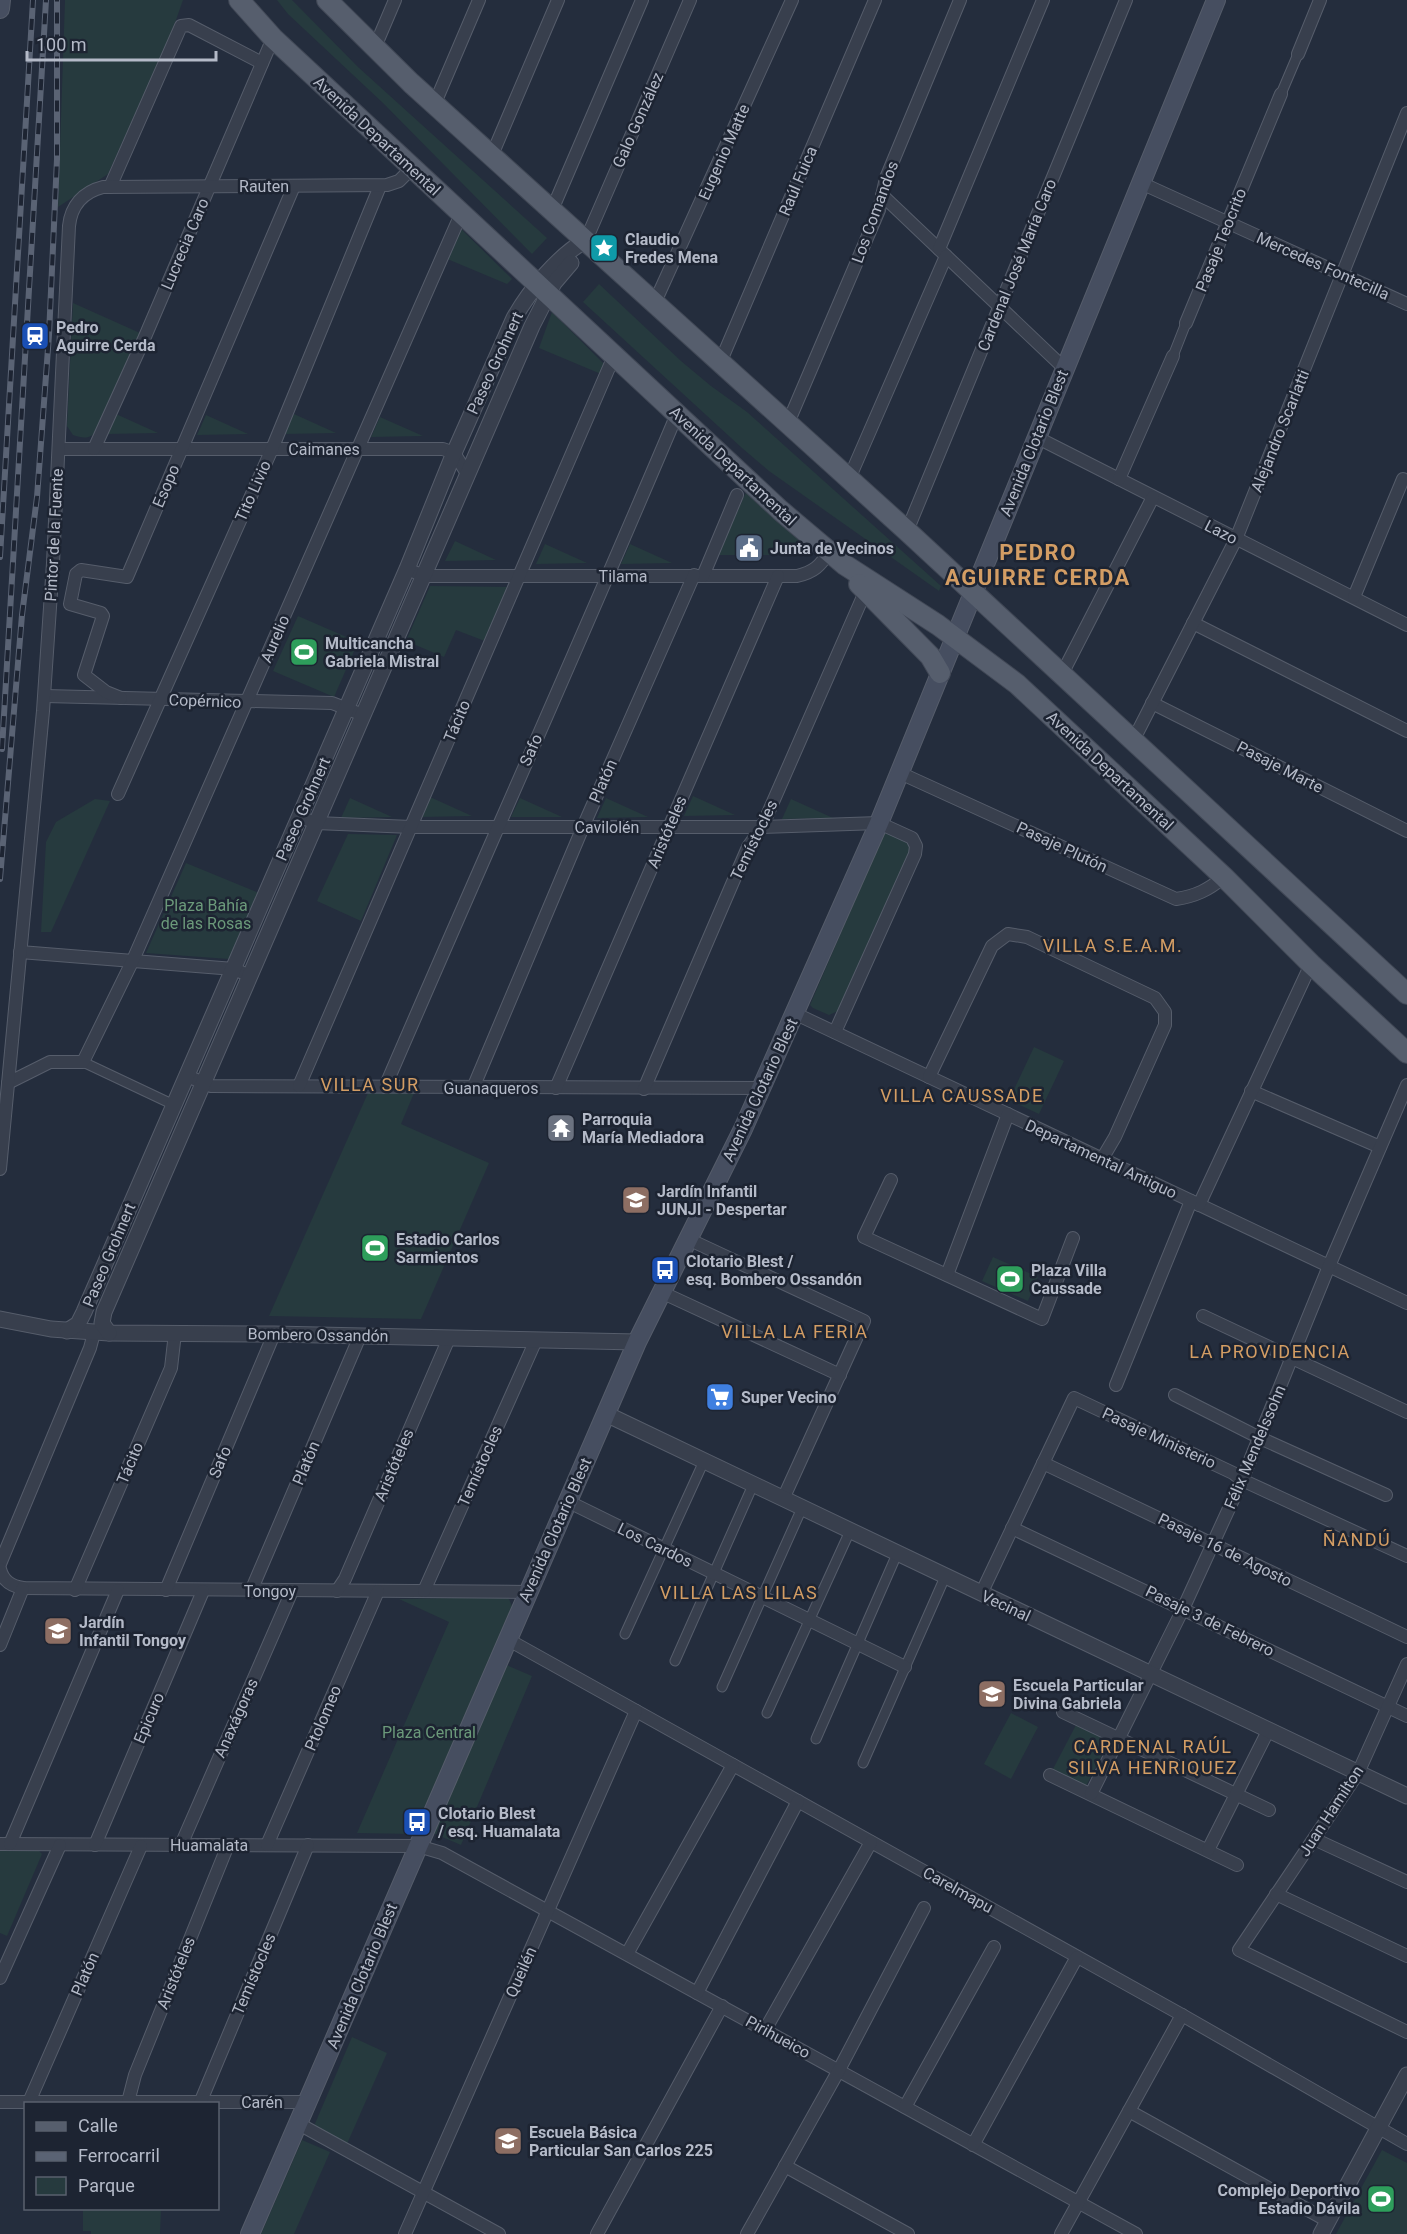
<svg xmlns="http://www.w3.org/2000/svg" width="1407" height="2234" viewBox="0 0 1407 2234" font-family="Roboto,sans-serif">
  <style>
    .green { fill: #263a3e }
    .lines { fill: none; stroke-linecap: round; stroke-linejoin: round }
    .pedestrian-casing { stroke: #565d6b; stroke-width: 11 }
    .minor-casing { stroke: #565d6b; stroke-width: 14 }
    .tertiary-casing { stroke: #565d6b; stroke-width: 17 }
    .secondary-casing { stroke: #565d6b; stroke-width: 20 }
    .primary-casing { stroke: #414856; stroke-width: 22 }
    .pedestrian { stroke: #383f4d; stroke-width: 9 }
    .minor { stroke: #383f4d; stroke-width: 12 }
    .tertiary { stroke: #383f4d; stroke-width: 15 }
    .secondary { stroke: #464e60; stroke-width: 18 }
    .primary { stroke: #565e6d; stroke-width: 20 }
    .rail-casing { stroke: #5a6374; stroke-width: 6 }
    .rail { stroke: #1d2432; stroke-width: 4; stroke-dasharray: 11; stroke-linecap: butt }
    .labels { text-anchor: middle; dominant-baseline: central; stroke-width: 5; stroke-linejoin: round; paint-order: stroke }
    .street-label { font-size: 16px; fill: #b4bac8; stroke: #1d2432 }
    .poi-label { font-size: 16px; font-weight: bold; fill: #b4bac8; stroke: #1d2432; text-anchor: start }
    .park-label { font-size: 16px; fill: #6b997a; stroke: #1d2432 }
    .neighbourhood-label { font-size: 18px; letter-spacing: 1.5px; fill: #d39d64; stroke: #1d2432 }
    .district-label { font-size: 22px; font-weight: bold; letter-spacing: 1.5px; fill: #d39d64; stroke: #1d2432 }
  </style>
  <rect width="100%" height="100%" fill="#242d3d"/>
  <g class="green">
    <path d="M65 0H183L170 37 108 174 58 207Z"/>
    <path d="M277 0H292L358 67 547 238 532 254 383 103 288 14Z"/>
    <path d="M458 226 512 279 507 284 445 258Z"/>
    <path d="M599 284 681 361 711 386 747 412 941 586 939 591 769 471 742 448 583 302Z"/>
    <path d="M73 303 140 333 96 431C90 440 82 438 73 435L67 426Z"/>
    <path d="M552 312 605 365 601 374 539 348Z"/>
    <path d="M116 414 158 433 107 434Z"/>
    <path d="M294 414 336 433 284 434Z"/>
    <path d="M206 415 248 434 197 435Z"/>
    <path d="M380 417 423 436 371 437Z"/>
    <path d="M747 490 808 549 805 555H761V541H738V555H718Z"/>
    <path d="M455 541 496 560 445 561Z"/>
    <path d="M545 544 587 563 536 564Z"/>
    <path d="M630 544 672 563 621 564Z"/>
    <path d="M430 586 514 587 490 643 456 630 444 657 406 641Z"/>
    <path d="M298 616 358 642 334 697 273 671Z"/>
    <path d="M693 796 735 815 684 816Z"/>
    <path d="M430 797 472 816 420 817Z"/>
    <path d="M350 798 392 817 341 818Z"/>
    <path d="M520 798 562 817H511Z"/>
    <path d="M606 798 648 817 597 818Z"/>
    <path d="M95 799 110 801 51 932H41L46 842 56 822Z"/>
    <path d="M791 799 833 818 782 819Z"/>
    <path d="M886 828 915 845 838 1011 829 1015 813 1008 810 1005Z"/>
    <path d="M348 834 397 835 361 921 317 901Z"/>
    <path d="M186 863 259 893 229 959 146 953Z"/>
    <path d="M1034 1047 1064 1061 1039 1114 1009 1100Z"/>
    <path d="M368 1093H414L401 1124 489 1163 421 1319 269 1316Z"/>
    <path d="M993 1257 1038 1277 1028 1301 982 1281Z"/>
    <path d="M508 1597 512 1606 413 1834 357 1833 449 1622 399 1599Z"/>
    <path d="M504 1664 532 1676 461 1845 433 1833Z"/>
    <path d="M1011 1713 1038 1727 1011 1779 984 1764Z"/>
    <path d="M1076 1725 1109 1741 1086 1786 1053 1769Z"/>
    <path d="M0 1850H38L42 1854 7 1936 0 1933Z"/>
    <path d="M352 2037 387 2053 347 2144 314 2126Z"/>
    <path d="M302 2140 330 2152 294 2234H261Z"/>
    <path d="M1382 2150 1407 2163V2234H1336Z"/>
    <path d="M83 2209H161L160 2234H91V2231H83Z"/>
  </g>
  <g class="lines">
    <g class="pedestrian-casing">
      <g id="pedestrian">
        <path d="M1281 94 1298 54"/>
        <path d="M1173 356 1186 323"/>
        <path d="M83 1062 174 1105"/>
        <path d="M625 1634 704 1461"/>
        <path d="M675 1661 753 1485"/>
        <path d="M722 1687 802 1508"/>
        <path d="M767 1713 850 1531"/>
        <path d="M816 1739 897 1554"/>
        <path d="M863 1763 945 1577"/>
      </g>
    </g>
    <g class="minor-casing">
      <g id="minor">
        <path d="M375 47 395 0"/>
        <path d="M1298 54 1320 0"/>
        <path d="M435 103 479 0"/>
        <path d="M492 155 558 0"/>
        <path d="M1141 183 1407 304"/>
        <path d="M110 187 181 26 189 25 262 63"/>
        <path d="M882 195 1064 368"/>
        <path d="M552 210 642 0"/>
        <path d="M586 240 690 0"/>
        <path d="M939 249 1043 0"/>
        <path d="M655 302 792 0"/>
        <path d="M1186 323 1281 94"/>
        <path d="M720 363 875 0"/>
        <path d="M788 423 879 210 886 178 960 0"/>
        <path d="M1036 437 1407 625"/>
        <path d="M59 449H443L454 453 468 475"/>
        <path d="M94 449 144 339 273 38"/>
        <path d="M849 479 946 256"/>
        <path d="M1119 479 1173 356"/>
        <path d="M907 531 1126 0"/>
        <path d="M407 569 424 576H797C814 572 820 566 829 552"/>
        <path d="M703 576 737 495"/>
        <path d="M1354 597 1403 479"/>
        <path d="M1193 623 1407 731"/>
        <path d="M1062 674 1153 497"/>
        <path d="M45 696 332 703 363 715"/>
        <path d="M121 698 106 692 84 675 103 616 101 613 70 604 76 574 81 570 127 577 294 186"/>
        <path d="M1152 703 1407 831"/>
        <path d="M1133 741 1236 539 1407 113"/>
        <path d="M900 773 1176 899C1196 896 1208 890 1224 877"/>
        <path d="M118 794 272 449 380 186"/>
        <path d="M300 817 316 823 411 827H762L879 823 912 838 916 846 915 854 835 1032"/>
        <path d="M20 952 234 969 250 976"/>
        <path d="M796 1014 1407 1303"/>
        <path d="M187 1076 211 1086 762 1088"/>
        <path d="M929 1077 992 946 1008 934 1027 937 1155 998 1165 1012V1025L1115 1137 1102 1159"/>
        <path d="M8 1083 50 1062H83L133 960 461 214"/>
        <path d="M299 1086 614 356"/>
        <path d="M385 1087C482 862 582 639 677 414"/>
        <path d="M473 1088 583 827 694 575"/>
        <path d="M556 1088 778 576"/>
        <path d="M644 1089 748 847 762 827 865 592"/>
        <path d="M1251 1091 1380 1147"/>
        <path d="M0 1169 43 711 53 563 69 226C71 206 83 192 103 187L387 185 399 181 412 168"/>
        <path d="M891 1180 864 1237 1042 1319 1073 1238"/>
        <path d="M1199 1205 1311 964"/>
        <path d="M688 1239 864 1321 783 1499"/>
        <path d="M947 1275 1008 1114"/>
        <path d="M661 1292 840 1375"/>
        <path d="M1203 1316 1407 1412"/>
        <path d="M1116 1385 1191 1201"/>
        <path d="M1175 1395 1260 1438 1386 1495"/>
        <path d="M1043 1463 1407 1637"/>
        <path d="M567 1501 905 1667"/>
        <path d="M1012 1528 1407 1716"/>
        <path d="M0 1564 90 1348 94 1333"/>
        <path d="M0 1569C3 1581 11 1586 23 1588L528 1592"/>
        <path d="M75 1590 171 1368 175 1333"/>
        <path d="M166 1590 274 1334"/>
        <path d="M251 1591 360 1336"/>
        <path d="M337 1591 345 1579 449 1338"/>
        <path d="M424 1591 536 1340"/>
        <path d="M981 1594 1074 1398 1233 1473 1242 1480 1407 1556"/>
        <path d="M507 1639 1182 2015 1407 2144"/>
        <path d="M0 1645 23 1588"/>
        <path d="M1407 1664 1358 1773 1239 1950 1407 2032"/>
        <path d="M1063 1712 1269 1810"/>
        <path d="M1050 1775 1237 1865"/>
        <path d="M1091 1794 1183 1609 1242 1480 1329 1266 1407 1085"/>
        <path d="M1314 1839 1407 1882"/>
        <path d="M0 1844 418 1846 442 1853 1136 2234"/>
        <path d="M10 1844 118 1590"/>
        <path d="M95 1845 203 1591"/>
        <path d="M181 1845 292 1591"/>
        <path d="M267 1845 378 1591"/>
        <path d="M1208 1850 1268 1731"/>
        <path d="M1276 1894 1407 1956"/>
        <path d="M627 1954 733 1765"/>
        <path d="M0 1978 60 1845"/>
        <path d="M697 1993 798 1801"/>
        <path d="M765 2030 871 1842"/>
        <path d="M0 2102H308"/>
        <path d="M29 2102 141 1846"/>
        <path d="M128 2102 135 2075 228 1845"/>
        <path d="M200 2103 308 1845"/>
        <path d="M905 2107 994 1947"/>
        <path d="M1129 2111 1328 2221"/>
        <path d="M299 2124 499 2234"/>
        <path d="M973 2145 1077 1957"/>
        <path d="M785 2166 908 2234"/>
        <path d="M405 2234 636 1711"/>
        <path d="M597 2234 722 2006"/>
        <path d="M747 2234 839 2070 924 1908"/>
        <path d="M1061 2234 1182 2015"/>
      </g>
    </g>
    <g class="tertiary-casing">
      <g id="tertiary">
        <path d="M0 1319 51 1329 109 1333 274 1334 637 1342"/>
        <path d="M67 1331 78 1324 84 1312 407 569 454 453 514 318C530 290 558 256 586 240"/>
        <path d="M109 1333 102 1323 104 1312 532 326 554 283 571 263"/>
        <path d="M606 1414 1407 1796"/>
        <path d="M1321 2234 1407 2075"/>
      </g>
    </g>
    <g class="secondary-casing">
      <g id="secondary">
        <path d="M0 9 1 0"/>
        <path d="M250 2234 637 1342 743 1129 879 823 1216 0"/>
      </g>
    </g>
    <g class="primary-casing">
      <g id="primary">
        <path d="M239 0 273 38 780 510 845 565 938 625 1017 684 1224 877 1311 964 1407 1053"/>
        <path d="M327 0 411 83 907 531 1407 994"/>
        <path d="M859 584 930 656 940 673"/>
      </g>
    </g>
    <use href="#pedestrian" class="pedestrian"/>
    <use href="#minor" class="minor"/>
    <use href="#tertiary" class="tertiary"/>
    <use href="#secondary" class="secondary"/>
    <use href="#primary" class="primary"/>
    <g class="rail-casing">
      <g id="rail">
        <path d="M0 557 33 0"/>
        <path d="M2 749 46 0"/>
        <path d="M0 879 22 615 37 497 49 335 57 159V0"/>
      </g>
    </g>
    <use href="#rail" class="rail"/>
  </g>
  <defs>
    <g id="sight-square" transform="scale(1.5)"><rect x="-9" y="-9" width="18" height="18" rx="4" fill="#0f9aa8" stroke="#1d2432"/><path d="M0-6L1.8-2.2L6-1.7L2.9 1.2L3.7 5.4L0 3.3L-3.7 5.4L-2.9 1.2L-6-1.7L-1.8-2.2Z" fill="#fff"/></g>
    <g id="station-square" transform="scale(1.5)"><rect x="-9" y="-9" width="18" height="18" rx="4" fill="#1a4fb4" stroke="#1d2432"/><path d="M-3-6H3Q5-6 5-4V2Q5 4 3 4L4.5 6H3L1.5 4h-3L-3 6H-4.5L-3 4Q-5 4-5 2V-4Q-5-6-3-6ZM-3.5-4v3h7v-3ZM-3.5 1v1.5H-2V1ZM2 1v1.5H3.5V1Z" fill="#fff"/></g>
    <g id="civic-square" transform="scale(1.5)"><rect x="-9" y="-9" width="18" height="18" rx="4" fill="#5c6f8a" stroke="#1d2432"/><path d="M-.6-6.5H3V-4.5H.6V-3L4-1V1h2V6H-6V1h2V-1L-.6-3ZM-1.2 2.5V6h2.4V2.5Z" fill="#fff"/></g>
    <g id="stadium-square" transform="scale(1.5)"><rect x="-9" y="-9" width="18" height="18" rx="4" fill="#2e9e5b" stroke="#1d2432"/><path d="M0-5a6.5 5 0 1 0 0 10a6.5 5 0 1 0 0-10ZM-3.5-1.8h7v3.6h-7Z" fill="#fff"/></g>
    <g id="temple-square" transform="scale(1.5)"><rect x="-9" y="-9" width="18" height="18" rx="4" fill="#6b7280" stroke="#1d2432"/><path d="M0-6L5-2H3V0L6.5 2.5H4V6H1.5V3h-3V6H-4V2.5H-6.5L-3 0V-2H-5Z" fill="#fff"/></g>
    <g id="school-square" transform="scale(1.5)"><rect x="-9" y="-9" width="18" height="18" rx="4" fill="#8d6e63" stroke="#1d2432"/><path d="M0-5L7-2L0 1L-7-2ZM-4 1L0 2.5L4 1V4Q0 6-4 4Z" fill="#fff"/></g>
    <g id="bus-square" transform="scale(1.5)"><rect x="-9" y="-9" width="18" height="18" rx="4" fill="#1a4fb4" stroke="#1d2432"/><path d="M-5-6H5V4H4V6H2V4H-2V6H-4V4H-5ZM-3.5-4V0h7V-4ZM-3.5 1.2v1.5H-2V1.2ZM2 1.2v1.5H3.5V1.2Z" fill="#fff"/></g>
    <g id="supermarket-square" transform="scale(1.5)"><rect x="-9" y="-9" width="18" height="18" rx="4" fill="#3f7fe0" stroke="#1d2432"/><path d="M-6-5.5h2.5l.6 2H6L4.5 2H-2.5L-4.4-4H-6ZM-1.5 3.2a1.3 1.3 0 1 0 .1 0ZM3 3.2a1.3 1.3 0 1 0 .1 0Z" fill="#fff"/></g>
  </defs>
  <g fill-rule="evenodd">
    <use href="#sight-square" x="604" y="248"/>
    <use href="#station-square" x="35" y="336"/>
    <use href="#civic-square" x="749" y="548"/>
    <use href="#stadium-square" x="304" y="652"/>
    <use href="#temple-square" x="561" y="1128"/>
    <use href="#school-square" x="636" y="1200"/>
    <use href="#stadium-square" x="375" y="1248"/>
    <use href="#bus-square" x="665" y="1270"/>
    <use href="#stadium-square" x="1010" y="1279"/>
    <use href="#supermarket-square" x="720" y="1397"/>
    <use href="#school-square" x="58" y="1631"/>
    <use href="#school-square" x="992" y="1694"/>
    <use href="#bus-square" x="417" y="1822"/>
    <use href="#school-square" x="508" y="2141"/>
    <use href="#stadium-square" x="1381" y="2199"/>
  </g>
  <g class="labels">
    <g class="street-label">
      <text transform="translate(638 120) rotate(-66)">Galo González</text>
      <text transform="translate(377 136) rotate(43)">Avenida Departamental</text>
      <text transform="translate(724 152) rotate(-66)">Eugenio Matte</text>
      <text transform="translate(798 181) rotate(-67)">Raúl Fuica</text>
      <text x="264" y="186">Rauten</text>
      <text transform="translate(875 212) rotate(-70)">Los Comandos</text>
      <text transform="translate(1221 240) rotate(-68)">Pasaje Teocrito</text>
      <text transform="translate(185 244) rotate(-67)">Lucrecia Caro</text>
      <text transform="translate(1017 265) rotate(-68)">Cardenal José María Caro</text>
      <text transform="translate(1323 266) rotate(24)">Mercedes Fontecilla</text>
      <text transform="translate(495 363) rotate(-65)">Paseo Grohnert</text>
      <text transform="translate(1280 431) rotate(-68)">Alejandro Scarlatti</text>
      <text transform="translate(1034 443) rotate(-68)">Avenida Clotario Blest</text>
      <text x="324" y="449">Caimanes</text>
      <text transform="translate(733 466) rotate(43)">Avenida Departamental</text>
      <text transform="translate(166 486) rotate(-67)">Esopo</text>
      <text transform="translate(253 491) rotate(-66)">Tito Livio</text>
      <text transform="translate(1221 532) rotate(27)">Lazo</text>
      <text transform="translate(54 535) rotate(-87)">Pintor de la Fuente</text>
      <text x="623" y="576">Tilama</text>
      <text transform="translate(275 639) rotate(-67)">Aurelio</text>
      <text transform="translate(205 701) rotate(2)">Copérnico</text>
      <text transform="translate(457 721) rotate(-67)">Tácito</text>
      <text transform="translate(531 750) rotate(-66)">Safo</text>
      <text transform="translate(1280 767) rotate(27)">Pasaje Marte</text>
      <text transform="translate(1110 771) rotate(43)">Avenida Departamental</text>
      <text transform="translate(603 781) rotate(-66)">Platón</text>
      <text transform="translate(303 809) rotate(-66)">Paseo Grohnert</text>
      <text x="607" y="827">Cavilolén</text>
      <text transform="translate(667 832) rotate(-67)">Aristóteles</text>
      <text transform="translate(754 840) rotate(-64)">Temístocles</text>
      <text transform="translate(1062 847) rotate(25)">Pasaje Plutón</text>
      <text x="491" y="1088">Guanaqueros</text>
      <text transform="translate(760 1090) rotate(-65)">Avenida Clotario Blest</text>
      <text transform="translate(1101 1159) rotate(25)">Departamental Antiguo</text>
      <text transform="translate(109 1255) rotate(-67)">Paseo Grohnert</text>
      <text transform="translate(318 1335) rotate(1)">Bombero Ossandón</text>
      <text transform="translate(1159 1438) rotate(25)">Pasaje Ministerio</text>
      <text transform="translate(1255 1447) rotate(-67)">Félix Mendelssohn</text>
      <text transform="translate(220 1462) rotate(-67)">Safo</text>
      <text transform="translate(130 1463) rotate(-67)">Tácito</text>
      <text transform="translate(306 1463) rotate(-67)">Platón</text>
      <text transform="translate(394 1465) rotate(-67)">Aristóteles</text>
      <text transform="translate(480 1466) rotate(-66)">Temístocles</text>
      <text transform="translate(555 1530) rotate(-66)">Avenida Clotario Blest</text>
      <text transform="translate(655 1545) rotate(26)">Los Cardos</text>
      <text transform="translate(1225 1550) rotate(26)">Pasaje 16 de Agosto</text>
      <text x="270" y="1591">Tongoy</text>
      <text transform="translate(1006 1606) rotate(25)">Vecinal</text>
      <text transform="translate(1210 1621) rotate(26)">Pasaje 3 de Febrero</text>
      <text transform="translate(149 1718) rotate(-67)">Epicuro</text>
      <text transform="translate(236 1718) rotate(-66)">Anaxágoras</text>
      <text transform="translate(323 1718) rotate(-67)">Ptolomeo</text>
      <text transform="translate(1331 1811) rotate(-57)">Juan Hamilton</text>
      <text x="209" y="1845">Huamalata</text>
      <text transform="translate(958 1890) rotate(29)">Carelmapu</text>
      <text transform="translate(521 1972) rotate(-66)">Queilén</text>
      <text transform="translate(176 1973) rotate(-68)">Aristóteles</text>
      <text transform="translate(85 1974) rotate(-66)">Platón</text>
      <text transform="translate(254 1974) rotate(-67)">Temístocles</text>
      <text transform="translate(362 1976) rotate(-67)">Avenida Clotario Blest</text>
      <text transform="translate(778 2037) rotate(29)">Pirihueico</text>
      <text x="262" y="2102">Carén</text>
    </g>
    <g class="poi-label">
      <text x="625" y="239">Claudio<tspan x="625" dy="18">Fredes Mena</tspan></text>
      <text x="56" y="327">Pedro<tspan x="56" dy="18">Aguirre Cerda</tspan></text>
      <text x="770" y="548">Junta de Vecinos</text>
      <text x="325" y="643">Multicancha<tspan x="325" dy="18">Gabriela Mistral</tspan></text>
      <text x="582" y="1119">Parroquia<tspan x="582" dy="18">María Mediadora</tspan></text>
      <text x="657" y="1191">Jardín Infantil<tspan x="657" dy="18">JUNJI - Despertar</tspan></text>
      <text x="396" y="1239">Estadio Carlos<tspan x="396" dy="18">Sarmientos</tspan></text>
      <text x="686" y="1261">Clotario Blest /<tspan x="686" dy="18">esq. Bombero Ossandón</tspan></text>
      <text x="1031" y="1270">Plaza Villa<tspan x="1031" dy="18">Caussade</tspan></text>
      <text x="741" y="1397">Super Vecino</text>
      <text x="79" y="1622">Jardín<tspan x="79" dy="18">Infantil Tongoy</tspan></text>
      <text x="1013" y="1685">Escuela Particular<tspan x="1013" dy="18">Divina Gabriela</tspan></text>
      <text x="438" y="1813">Clotario Blest<tspan x="438" dy="18">/ esq. Huamalata</tspan></text>
      <text x="529" y="2132">Escuela Básica<tspan x="529" dy="18">Particular San Carlos 225</tspan></text>
      <text x="1360" y="2190" text-anchor="end">Complejo Deportivo<tspan x="1360" dy="18">Estadio Dávila</tspan></text>
    </g>
    <g class="park-label">
      <text x="206" y="905">Plaza Bahía<tspan x="206" dy="18">de las Rosas</tspan></text>
      <text x="429" y="1732">Plaza Central</text>
    </g>
    <g class="neighbourhood-label">
      <text x="1113" y="945">VILLA S.E.A.M.</text>
      <text x="370" y="1084">VILLA SUR</text>
      <text x="962" y="1095">VILLA CAUSSADE</text>
      <text x="795" y="1331">VILLA LA FERIA</text>
      <text x="1270" y="1351">LA PROVIDENCIA</text>
      <text x="1357" y="1539">ÑANDÚ</text>
      <text x="739" y="1592">VILLA LAS LILAS</text>
      <text x="1153" y="1746">CARDENAL RAÚL<tspan x="1153" dy="21">SILVA HENRIQUEZ</tspan></text>
    </g>
    <g class="district-label">
      <text x="1038" y="552">PEDRO<tspan x="1038" dy="25">AGUIRRE CERDA</tspan></text>
    </g>
  </g>
  <rect x="24" y="2102" width="195" height="108" fill="#1d2432" stroke="#59606e" stroke-width="1.5"/>
  <rect x="36" y="2122" width="30" height="9" fill="#565e6d" stroke="#59606e" stroke-width="1.5"/>
  <text x="78" y="2132" font-size="18" fill="#b4bac8">Calle</text>
  <rect x="36" y="2152" width="30" height="9" fill="#5a6374" stroke="#59606e" stroke-width="1.5"/>
  <text x="78" y="2162" font-size="18" fill="#b4bac8">Ferrocarril</text>
  <rect x="36" y="2177" width="30" height="18" fill="#263a3e" stroke="#59606e" stroke-width="1.5"/>
  <text x="78" y="2192" font-size="18" fill="#b4bac8">Parque</text>
  <path d="M27 51v9h189v-9" fill="none" stroke="#b4bac8" stroke-width="3"/>
  <text x="36" y="51" font-size="18" fill="#b4bac8" stroke="#1d2432" stroke-width="4.5" paint-order="stroke">100 m</text>
</svg>
